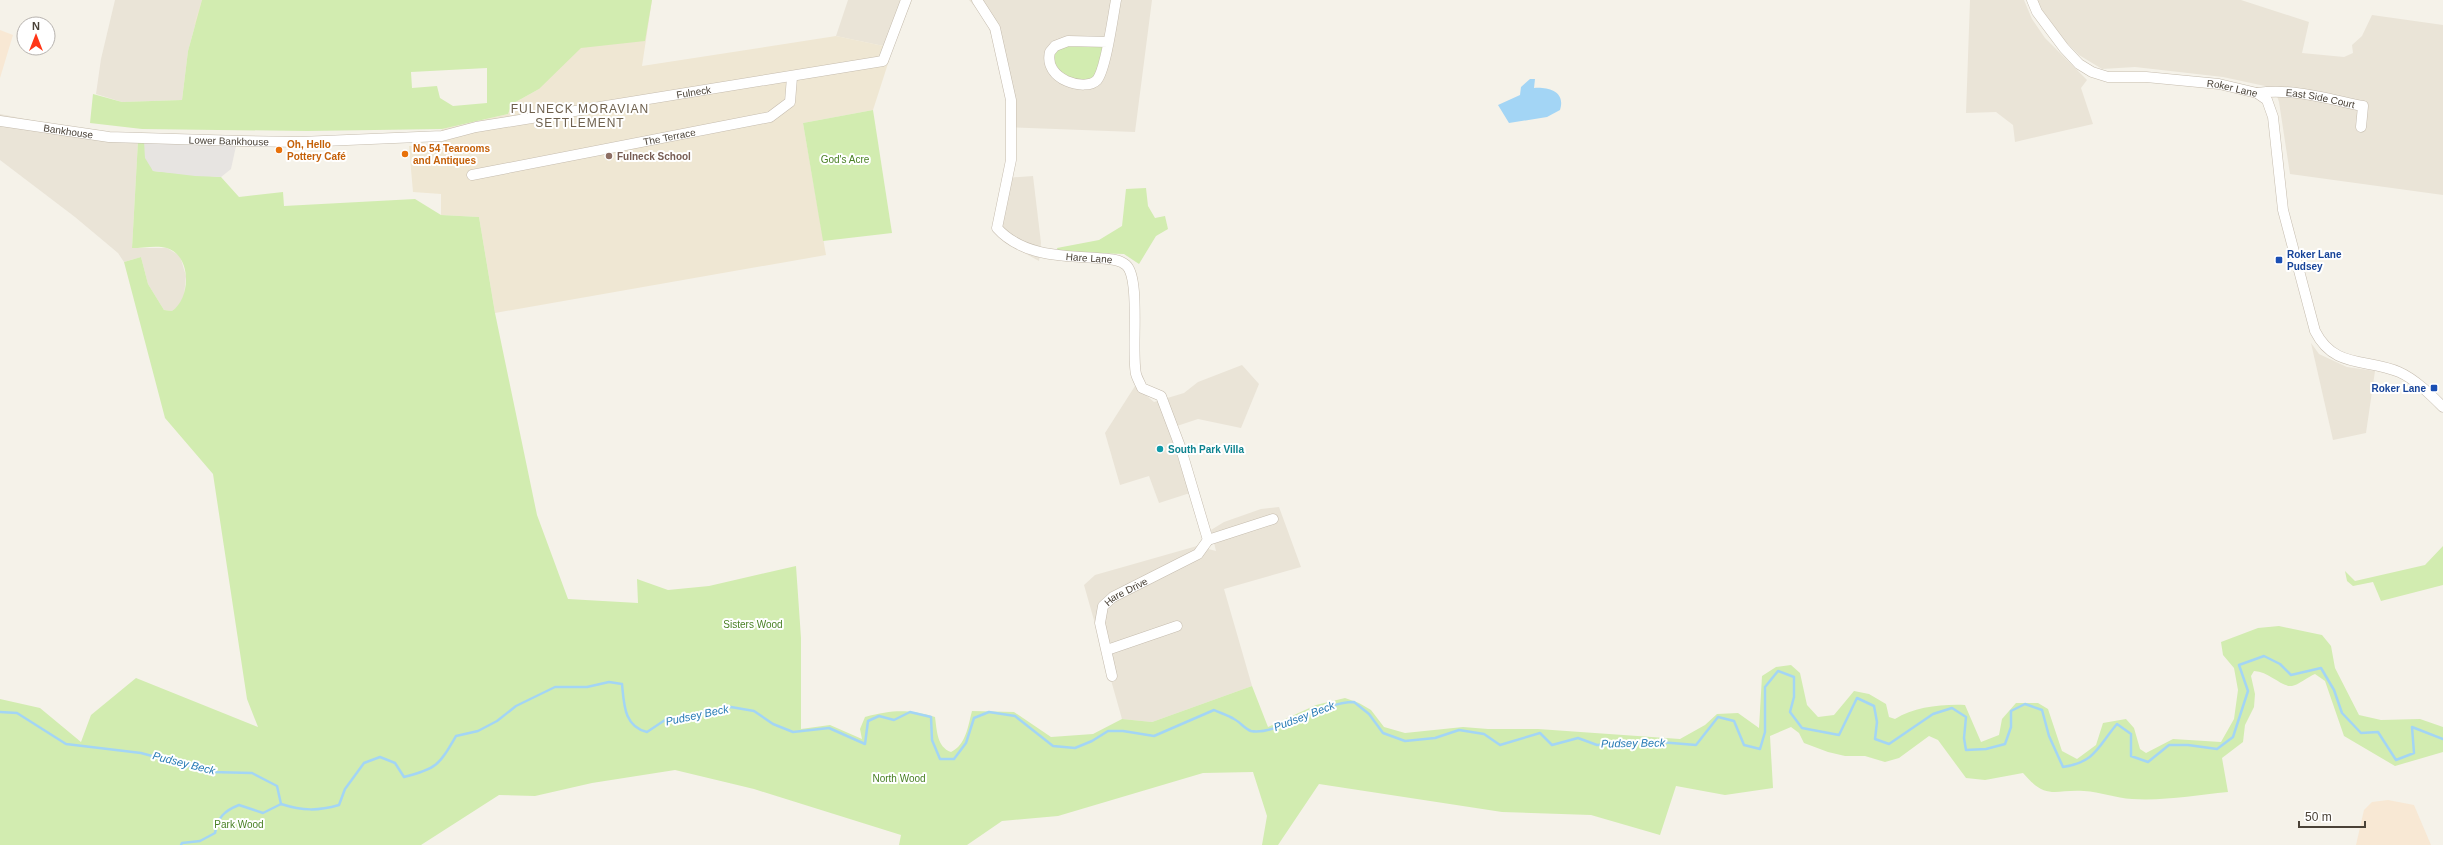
<svg xmlns="http://www.w3.org/2000/svg" width="2443" height="845" viewBox="0 0 2443 845" font-family="Arial,sans-serif">
  <style>
    .residential { fill: #eae4d7 }
    .commercial { fill: #f8e8d4 }
    .education { fill: #efe7d3 }
    .green { fill: #d2ecb0; fill-rule: evenodd }
    .parking { fill: #e7e4e1 }
    .water { fill: #a3d5f5 }
    .lines { fill: none; stroke-linecap: round; stroke-linejoin: round }
    .stream { stroke: #a3d5f5; stroke-width: 2.5 }
    .minor-casing { stroke: #c5bcae; stroke-width: 11 }
    .minor { stroke: #fff; stroke-width: 10 }
    .food-dot { fill: #e8710a; stroke: #fff; stroke-width: 1.5 }
    .education-dot { fill: #8d6e63; stroke: #fff; stroke-width: 1.5 }
    .transit-dot { fill: #1a4fb4; stroke: #fff; stroke-width: 1.5 }
    .culture-dot { fill: #0f9aa8; stroke: #fff; stroke-width: 1.5 }
    .labels { text-anchor: middle; dominant-baseline: central; stroke-width: 4; stroke-linejoin: round; paint-order: stroke }
    .street-label { font-size: 10px; fill: #4a4237; stroke: #fff }
    .food-label { font-size: 10px; font-weight: bold; fill: #c56008; stroke: #fff; text-anchor: start }
    .education-label { font-size: 10px; font-weight: bold; fill: #785e54; stroke: #fff; text-anchor: start }
    .park-label { font-size: 10px; fill: #498025; stroke: #fff }
    .transit-label { font-size: 10px; font-weight: bold; fill: #164399; stroke: #fff; text-anchor: start }
    .culture-label { font-size: 10px; font-weight: bold; fill: #0d838f; stroke: #fff; text-anchor: start }
    .water-label { font-size: 11px; font-style: italic; fill: #277bb5; stroke: #fff }
    .quarter-label { font-size: 12px; letter-spacing: 1px; fill: #6e604d; stroke: #fff }
  </style>
  <rect width="100%" height="100%" fill="#f5f2e9"/>
  <g class="residential">
    <path d="M115 0H202L188 51 182 100 122 102 96 94 101 59Z"/>
    <path d="M848 0H912L893 48 836 36Z"/>
    <path d="M969 0H1152L1135 132 1006 127V100L993 40 985 18Z"/>
    <path d="M1970 0H2024L2032 19 2045 38 2087 80 2081 88 2093 124 2015 142 2013 125 1996 112 1966 113Z"/>
    <path d="M2036 0H2241L2309 22 2302 53 2344 57 2353 53 2352 45 2362 36 2372 15 2443 25V195L2290 174 2279 102 2276 93 2265 86 2223 77 2135 67 2102 69 2079 55 2060 36 2043 14Z"/>
    <path d="M0 114 138 141 132 248H167L180 256 186 276 184 296 178 307 172 311 164 310 148 284 141 257 124 262 118 253 75 217 0 160Z"/>
    <path d="M1033 176 1041 243 1039 261 1006 243 994 231 993 221 1003 178Z"/>
    <path d="M2311 343 2319 354 2347 367 2375 371 2366 433 2333 440Z"/>
    <path d="M1242 365 1259 384 1241 428 1198 419 1168 429 1190 493 1159 503 1149 476 1120 485 1105 433 1135 386 1154 402 1184 393 1198 382Z"/>
    <path d="M1279 507 1301 567 1224 589 1252 686 1152 722 1122 719 1084 585 1095 575 1197 546 1216 551 1211 530 1224 522 1261 509Z"/>
  </g>
  <g class="commercial">
    <path d="M0 30 13 35 0 78Z"/>
    <path d="M2388 800 2414 805 2431 845H2356L2364 810 2372 802Z"/>
  </g>
  <path class="education" d="M202 0H652L642 66 836 36 893 48 873 110 803 123 826 255 495 313 479 217 441 215V194L413 192 409 146 438 144 442 129 508 114 512 104 539 89 487 68 194 24Z"/>
  <g class="green">
    <path d="M202 0H652L645 41 581 48 539 89 512 104 508 114 442 129 307 131 142 129 90 123 93 94 122 102 182 100 188 51ZM487 68V103L453 106 440 98 437 86 412 88 411 72Z"/>
    <path d="M1108 42 1093 84 1061 79 1049 58 1055 46Z"/>
    <path d="M873 110 892 233 823 241 803 123Z"/>
    <path d="M138 141H144L153 171 221 177 239 197 283 192 284 206 415 199 441 215 479 217 495 313 537 515 568 599 638 603 637 579 668 590 709 586 796 566 801 638V729L830 725 862 739 860 729 865 717C893 710 907 709 935 717 937 731 937 747 951 752 966 745 968 726 972 711L1014 712 1051 737 1093 734 1122 719 1152 722 1252 686 1268 727 1316 705 1345 698 1359 703 1371 710 1384 727 1405 733 1463 727 1488 729H1538L1680 739 1705 725 1717 714 1738 713 1759 728 1762 676 1776 667 1791 665 1800 673 1807 705 1818 717 1834 715 1854 691 1869 694 1886 704 1889 717 1895 719C1914 707 1942 704 1965 705L1981 742 1999 735 2002 719 2016 703H2038L2048 709 2062 751 2077 759 2096 745 2103 723 2126 719 2134 728 2140 749 2146 753 2173 739 2221 742 2234 719 2238 690 2234 668 2223 655 2221 642 2258 628 2279 626 2322 635 2331 646 2335 668 2359 715 2381 720 2420 719 2443 727V752L2395 766 2344 736 2325 681 2315 674C2308 677 2298 685 2292 686 2281 687 2270 672 2254 671L2251 676 2255 694 2254 707 2245 725 2243 742 2222 758 2228 792C2196 795 2165 801 2132 799 2116 798 2100 792 2084 791 2054 789 2047 801 2023 773L1985 780 1966 778 1938 740 1929 736 1899 758 1885 762 1865 756H1845L1828 752 1804 743 1799 733 1791 727 1770 736 1773 788 1725 795 1676 786 1660 835 1591 815 1502 812 1319 784 1278 845H1262L1267 816 1253 772 1203 773 1058 816 1002 821 967 845H899L901 835 754 789 675 770 592 783 535 796 499 795 421 845H0V699L40 708 81 742 91 715 136 678 258 727 247 699 213 474 165 418 124 262 141 257 148 284 164 310 172 311C191 298 192 256 167 248 157 245 142 248 132 248Z"/>
    <path d="M1146 188 1148 206 1155 218 1165 216 1168 229 1156 236 1139 264 1124 254 1058 252 1057 248 1099 240 1122 226 1126 189Z"/>
    <path d="M2443 546V585L2381 601 2373 582 2353 586 2347 581 2345 571 2355 581 2425 565Z"/>
  </g>
  <path class="parking" d="M144 141 236 146 231 169 221 177 195 176 153 171 145 158Z"/>
  <path class="water" d="M1530 79H1535L1534 88C1548 87 1566 91 1560 110L1547 117 1509 123 1498 105 1520 95 1521 87Z"/>
  <g class="lines">
    <g class="stream">
      <path d="M0 712 17 713 66 744 141 753 211 772 252 773 277 786 281 804"/>
      <path d="M281 804C303 811 318 811 339 805L345 789 364 763 380 757 395 763 404 777C437 769 439 765 456 736L478 731 497 721 516 706 555 687H587L609 682 622 684C624 704 624 727 647 732L665 720 731 707 754 711 773 724 793 732 829 728 865 744 868 721 879 716 894 720 910 712 931 717 932 740 940 759H954L966 743 974 718 989 712 1015 716 1053 746 1075 748 1092 741 1108 731H1123L1154 736 1214 710C1220 713 1228 715 1234 719 1240 722 1245 729 1251 731 1276 736 1320 702 1354 702L1369 714 1383 733 1405 741 1435 738 1459 730 1484 734 1500 745 1540 733 1552 745 1578 738 1597 745 1647 741 1696 745 1718 717 1734 721 1744 745 1760 749 1765 732V687L1778 671 1794 677V697L1790 712 1802 728 1839 735 1857 698 1874 706 1877 722 1875 739 1889 744 1933 714 1952 708 1966 717 1964 738 1966 750 1986 749 2005 744 2011 727V711L2025 704 2042 710 2049 736 2063 767C2096 762 2098 746 2117 724L2131 734V756L2148 762 2169 745H2188L2217 749 2233 737 2248 691 2239 665 2264 656 2280 664 2291 675 2321 668 2334 690 2342 713 2361 733 2378 732 2396 760 2414 753 2412 727 2443 739"/>
      <path d="M181 845 182 843 200 841 215 833C218 817 224 811 239 805L263 813 281 804"/>
    </g>
    <g class="minor-casing">
      <g id="minor">
        <path id="s1" d="M977 0 995 28 1011 100V160L997 228C1022 256 1062 256 1097 258 1106 259 1118 258 1126 265 1141 278 1131 352 1136 374 1137 378 1140 383 1142 388L1161 396 1181 449 1208 540"/>
        <path id="s2" d="M2032 0 2037 12 2064 48 2079 64 2092 72 2108 77H2146L2219 84 2257 93 2267 100 2273 117 2283 210 2315 331C2334 369 2366 358 2399 372 2415 379 2431 395 2443 407"/>
        <path d="M1108 42 1068 41 1055 46 1050 52C1043 80 1086 92 1097 80 1106 69 1113 16 1116 0"/>
        <path id="s3" d="M2257 93C2293 88 2328 99 2363 106L2361 127"/>
        <path id="s4" d="M0 121 109 137 242 141 300 142 442 136 476 127 883 61 906 0"/>
        <path id="s5" d="M472 175 770 117 790 102 792 77"/>
        <path d="M1208 540 1273 519"/>
        <path d="M1107 650 1177 626"/>
        <path id="s6" d="M1112 676 1100 623 1103 606 1113 597 1198 554 1208 540"/>
      </g>
    </g>
    <use href="#minor" class="minor"/>
  </g>
  <g class="food-dot">
    <circle cx="279" cy="150" r="4"/>
    <circle cx="405" cy="154" r="4"/>
  </g>
  <circle class="education-dot" cx="609" cy="156" r="4"/>
  <g class="transit-dot">
    <rect x="2275" y="256" width="8" height="8" rx="2"/>
    <rect x="2430" y="384" width="8" height="8" rx="2"/>
  </g>
  <circle class="culture-dot" cx="1160" cy="449" r="4"/>
  <g class="labels">
    <g class="street-label">
      <text stroke="none"><textPath href="#s2" startOffset="237">Roker Lane</textPath></text>
      <text stroke="none"><textPath href="#s4" startOffset="699">Fulneck</textPath></text>
      <text stroke="none"><textPath href="#s3" startOffset="64">East Side Court</textPath></text>
      <text stroke="none"><textPath href="#s4" startOffset="69">Bankhouse</textPath></text>
      <text stroke="none"><textPath href="#s5" startOffset="201">The Terrace</textPath></text>
      <text stroke="none"><textPath href="#s4" startOffset="230">Lower Bankhouse</textPath></text>
      <text stroke="none"><textPath href="#s1" startOffset="336">Hare Lane</textPath></text>
      <text stroke="none"><textPath href="#s6" startOffset="99">Hare Drive</textPath></text>
    </g>
    <g class="food-label">
      <text x="287" y="144">Oh, Hello<tspan x="287" dy="12">Pottery Café</tspan></text>
      <text x="413" y="148">No 54 Tearooms<tspan x="413" dy="12">and Antiques</tspan></text>
    </g>
    <g class="education-label">
      <text x="617" y="156">Fulneck School</text>
    </g>
    <g class="park-label">
      <text x="845" y="159">God's Acre</text>
      <text x="753" y="624">Sisters Wood</text>
      <text x="899" y="778">North Wood</text>
      <text x="239" y="824">Park Wood</text>
    </g>
    <g class="transit-label">
      <text x="2287" y="254">Roker Lane<tspan x="2287" dy="12">Pudsey</tspan></text>
      <text x="2426" y="388" text-anchor="end">Roker Lane</text>
    </g>
    <g class="culture-label">
      <text x="1168" y="449">South Park Villa</text>
    </g>
    <g class="water-label">
      <text transform="translate(697 715) rotate(-12)">Pudsey Beck</text>
      <text transform="translate(1304 716) rotate(-21)">Pudsey Beck</text>
      <text transform="translate(1633 743) rotate(-1)">Pudsey Beck</text>
      <text transform="translate(184 763) rotate(14)">Pudsey Beck</text>
    </g>
    <g class="quarter-label">
      <text x="580" y="109">FULNECK MORAVIAN<tspan x="580" dy="14">SETTLEMENT</tspan></text>
    </g>
  </g>
  <g transform="translate(36 36)"><circle r="19" fill="#ffffff" stroke="#b7b3af"/>
  <path d="M0-3L7 15L0 10L-7 15Z" fill="#ff3617"/>
  <text y="-6" font-size="11" font-weight="bold" text-anchor="middle" fill="#4a4237">N</text>
  </g>
  <path d="M2299 821v6h66v-6" fill="none" stroke="#4a4237" stroke-width="2"/>
  <text x="2305" y="821" font-size="12" fill="#4a4237" stroke="#ffffff" stroke-width="3" paint-order="stroke">50 m</text>
</svg>
